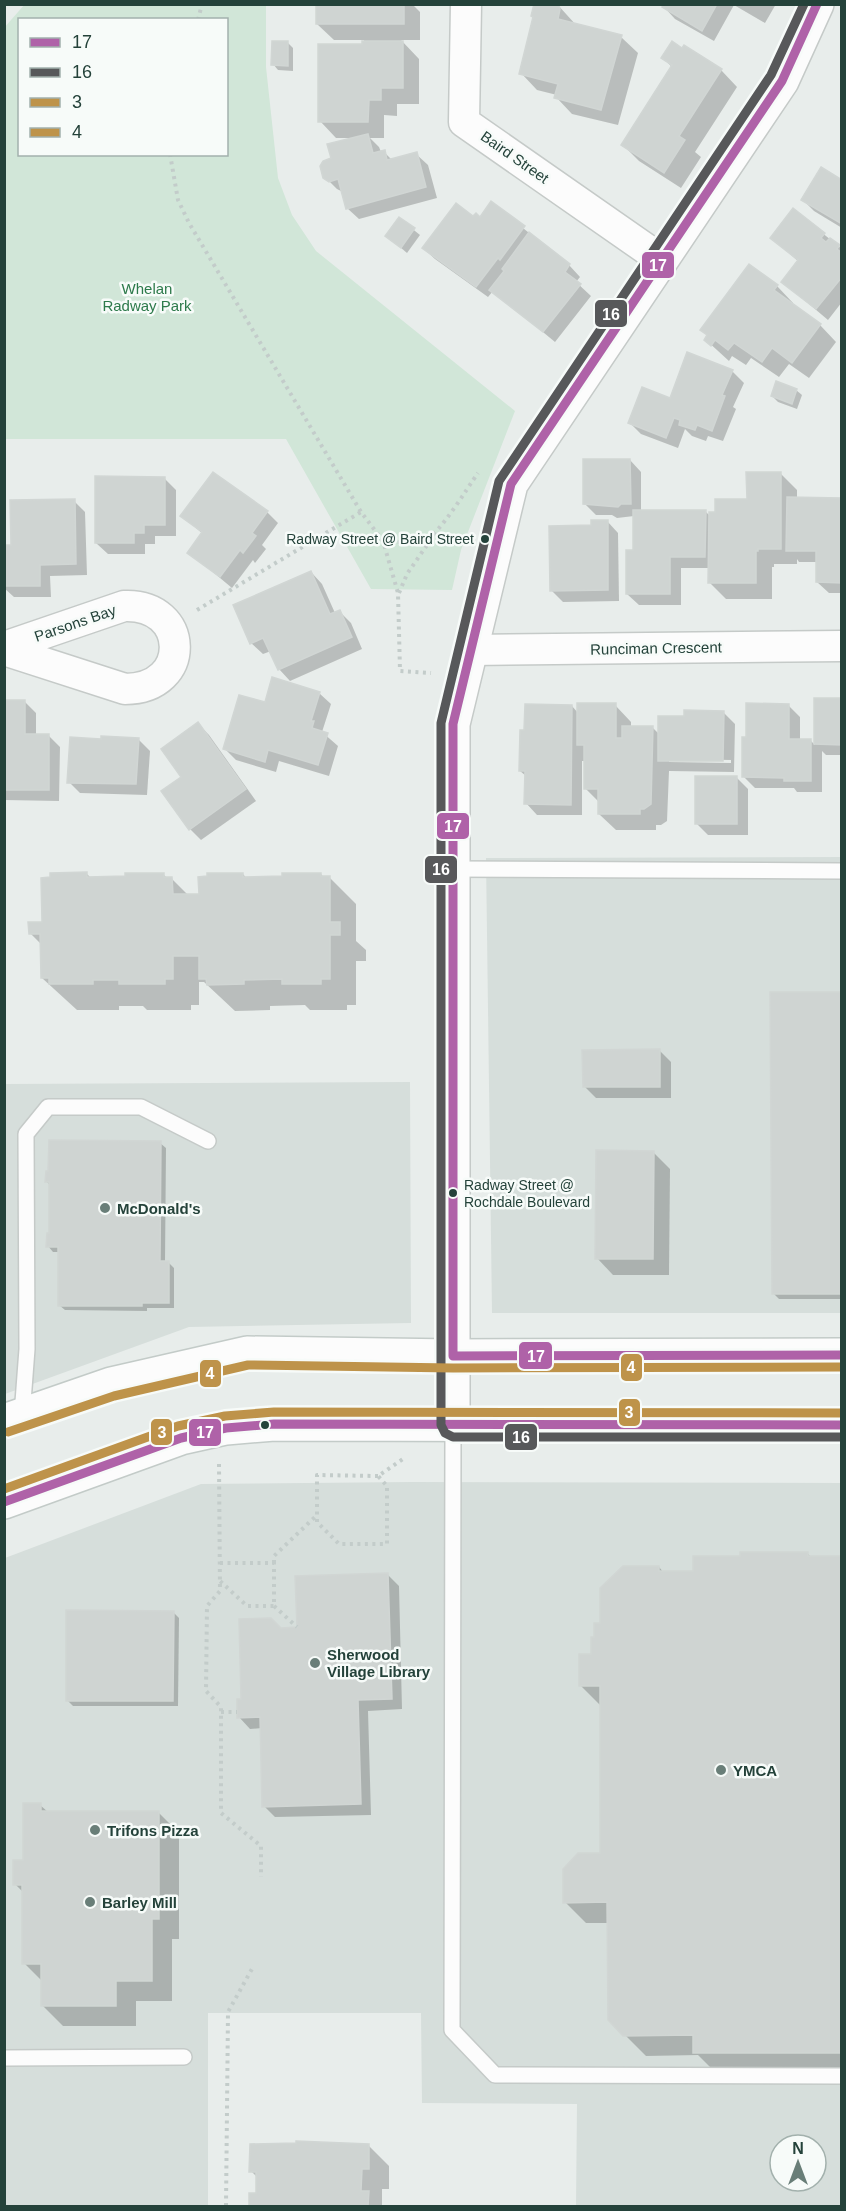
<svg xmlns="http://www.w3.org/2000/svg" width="846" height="2211" viewBox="0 0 846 2211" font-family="Arial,sans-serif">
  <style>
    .built { fill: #d6dedb; fill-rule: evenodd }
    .green { fill: #d1e6d8; fill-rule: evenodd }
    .shadow { fill: #0003; fill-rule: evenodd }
    .building { fill: #cfd4d2; stroke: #d1d6d4; stroke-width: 1.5 }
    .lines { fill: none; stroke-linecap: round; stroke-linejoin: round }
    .service-casing { stroke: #c5cac8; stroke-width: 18 }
    .minor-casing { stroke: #c5cac8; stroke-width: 33 }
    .tertiary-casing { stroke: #c5cac8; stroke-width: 36 }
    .secondary-casing { stroke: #c3cbc8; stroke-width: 36 }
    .path { stroke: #c3ccca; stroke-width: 4; stroke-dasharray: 3 4.5; stroke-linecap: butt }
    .service { stroke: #fcfcfc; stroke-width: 15 }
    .minor { stroke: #fcfcfc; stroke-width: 30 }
    .tertiary { stroke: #fcfcfc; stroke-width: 33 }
    .secondary { stroke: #fcfcfc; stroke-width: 33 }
    .bus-1-casing { stroke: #f7fbf9; stroke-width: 14 }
    .bus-2-casing { stroke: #f7fbf9; stroke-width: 14 }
    .bus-3-casing { stroke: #f7fbf9; stroke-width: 14 }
    .bus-4-casing { stroke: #f7fbf9; stroke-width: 14 }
    .bus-1 { stroke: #af62a8; stroke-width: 9 }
    .bus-2 { stroke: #57585a; stroke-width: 9 }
    .bus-3 { stroke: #be934a; stroke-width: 9 }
    .bus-4 { stroke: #be934a; stroke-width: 9 }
    .bus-dot { fill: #24423a; stroke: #f7fbf9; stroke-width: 2 }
    .poi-dot { fill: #697e78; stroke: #f7fbf9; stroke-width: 2 }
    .labels { text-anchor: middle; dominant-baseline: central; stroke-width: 5; stroke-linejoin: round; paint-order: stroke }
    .bus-label { font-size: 14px; fill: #24423a; stroke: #f7fbf9; text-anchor: end }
    .street-label { font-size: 15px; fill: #24423a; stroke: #f7fbf9 }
    .park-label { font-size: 15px; fill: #2d7a4b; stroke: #f7fbf9 }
    .poi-label { font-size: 15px; font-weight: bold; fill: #24423a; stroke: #f7fbf9; text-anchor: start }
    .line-badge { stroke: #f7fbf9; stroke-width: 2 }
    .badge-label { font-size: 16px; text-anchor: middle; font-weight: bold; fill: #fff }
  </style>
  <rect width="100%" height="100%" fill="#e8edeb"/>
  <g class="built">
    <path d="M841 857V1313H492L486 858Z"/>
    <path d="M410 1082 411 1323 189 1327 5 1394V1084Z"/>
    <path d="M412 1482 841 1483V2206H576L577 2104 422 2103 421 2013H208V2206H5V1558L201 1484ZM780 2145H816V2181H780Z"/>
  </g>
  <path class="green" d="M25 4 266 5V67L278 178 292 215 316 251 515 411 461 550 452 590 371 589 286 439H5L4 28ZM20 20H226V154H20Z"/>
  <g class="shadow">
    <path d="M317 4H412L420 12V40H401L419 59V104H397V116L384 115V138H370L379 147 381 152H384L392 160 416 154 428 165 437 198 359 219 347 208 343 192 337 189 325 177 333 159 354 138H336L320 121 364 46V40H334L317 24Z"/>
    <path d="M557 4 576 25 621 37 638 53 618 125 572 114 556 97 557 95 537 90 521 73Z"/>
    <path d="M666 4H776L765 23 734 5 714 41 675 19 664 7Z"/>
    <path d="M287 42 293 48V71L278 70 273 64Z"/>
    <path d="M663 58 721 70 737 87 695 152 701 157 681 188 639 161 623 145 672 67Z"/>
    <path d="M842 182V228L814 211 803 200Z"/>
    <path d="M492 203 569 265 580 277 576 282 591 296 555 342 493 291 488 297 435 259 423 248 474 218 480 219Z"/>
    <path d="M794 210 842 249V302L828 320 783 282 799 262 772 238Z"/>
    <path d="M400 219 420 235 407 253 387 236Z"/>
    <path d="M777 286 793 303 792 305 820 325 836 342 809 378 789 364 779 377 751 358 746 365 732 356 729 361 706 340Z"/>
    <path d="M732 371 744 383 733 407 736 409 723 441 708 436 706 441 692 436 685 429 678 448 641 434 630 423Z"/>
    <path d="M796 390 802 395 797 409 778 402 772 396Z"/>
    <path d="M630 460 641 472V511H705L711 517 748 501 780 473 797 490V499H842V593H829L817 582V562H799L797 559V564H774V567H772V599H726L709 582V568H681V605H639L627 594 634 551V516L617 518 612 515H596L585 504Z"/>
    <path d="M164 478 176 490V536H155V544H145V554H108L96 543Z"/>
    <path d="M74 501 85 512 87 575 50 576 51 597H14L4 588V547H13Z"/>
    <path d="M267 512 278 523 262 545 266 549 255 563 253 560 232 588 189 552 203 534 182 516Z"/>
    <path d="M607 521 618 533 619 601 563 602 551 590 592 527Z"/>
    <path d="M311 572 322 584 335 613 339 611 351 623 362 649 290 681 279 669 271 651 263 654 251 643Z"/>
    <path d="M319 693 331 704 322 732 338 746 329 776 279 761 276 772 236 760 225 749 266 704Z"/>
    <path d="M815 699H842V755H826L822 751V792H797L794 788H755L743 776 747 739 789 706 800 717V741H811L815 745Z"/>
    <path d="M4 701 25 702 36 713V736H49L60 747 59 801 4 800Z"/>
    <path d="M615 705 631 722V727H652L659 734 686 718 723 712 735 724 734 772 669 771 667 821 661 825H656V830H616L599 814V802L585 788V761H582V815H537L526 803V776L520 771 572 706 578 713ZM669 759 731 760V763L669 762Z"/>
    <path d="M198 724 209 735 256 801 201 840 190 829 183 777Z"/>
    <path d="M138 739 150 751 147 795 80 793 69 782Z"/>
    <path d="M737 778 748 789V835H708L696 823Z"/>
    <path d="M86 873 91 878 163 874 168 879H172L189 896H200L243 874 247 879 321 874 324 878 329 877 356 904V941L366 950V961H356V1005H347V1010H310L305 1005 270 1006V1010L235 1011 204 982H199V1005H191V1010H147L143 1006H119V1010H77L42 978V945L30 933 43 923Z"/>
    <path d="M842 993V1299H779L774 1294Z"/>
    <path d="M659 1050 671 1062V1098H596L584 1086Z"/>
    <path d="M160 1143 166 1148 165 1262H168L174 1268V1308H147V1311L65 1310 59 1305V1252H53L48 1246 50 1234V1185L47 1182Z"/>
    <path d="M653 1152 670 1169 669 1275H613L597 1258Z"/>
    <path d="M807 1553 811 1557H842V2073H716L698 2055 646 2056 609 2019V1923H586L565 1902 602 1854V1707L581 1686 593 1656 601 1624 659 1567 664 1573H695L741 1557Z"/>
    <path d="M388 1575 399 1586 402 1709 368 1711 371 1815 275 1817 264 1806 262 1728 250 1729 239 1717 242 1701 281 1629H298Z"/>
    <path d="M173 1612 179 1618 178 1706H73L67 1700Z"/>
    <path d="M40 1805 48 1812H158L179 1833V1939H172V2001H136V2026H63L43 2006V1982L24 1963V1893L15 1884 25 1862Z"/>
    <path d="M368 2145 389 2166V2189H382V2206H251V2194L258 2195 257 2177 251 2171Z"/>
  </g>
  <g class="building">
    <rect x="316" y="4" width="88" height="20"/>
    <path d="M534 4H558L560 9 558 19 622 35 601 110 554 98 558 84 519 74 533 17 531 16Z"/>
    <path d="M664 4H717L702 31 662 7Z"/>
    <path d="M272 41H288V66L271 65Z"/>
    <path d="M362 41H403V88H381V100H369L368 122H318V44H362Z"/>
    <path d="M672 41 682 48 684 45 722 69 679 136 685 140 664 173 621 145 672 65 661 58Z"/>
    <path d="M368 134 373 153 385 150 387 160 417 152 426 187 346 209 338 179 329 182 323 178 320 166 323 161 331 158 327 144Z"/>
    <path d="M821 167 842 180V224L801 200Z"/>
    <path d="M491 201 525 226 500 260 498 258 476 287 422 248 456 203 473 216 476 213 480 217Z"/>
    <path d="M793 208 825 233 821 238 826 242 830 238 840 245 837 249 842 253V277L816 309 781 282 798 260 770 238Z"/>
    <path d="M399 217 415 228 401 248 385 236Z"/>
    <path d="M529 232 570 264 565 272 581 284 543 332 489 290 504 271 502 269Z"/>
    <path d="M749 264 778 285 774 290 821 324 792 363 772 348 762 362 734 343 728 350 715 340 711 346 704 340 707 335 700 330Z"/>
    <path d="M687 352 733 370 722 395 725 396 712 431 697 425 695 430 679 425 680 420 674 418 666 438 628 423 642 387 670 398Z"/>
    <path d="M776 381 797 389 792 404 771 396Z"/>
    <path d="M583 459H630L631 504H621L618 507 583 504Z"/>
    <path d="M213 472 268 511 252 533 256 536 243 553 240 550 220 577 187 553 202 532 180 516Z"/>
    <path d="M746 472H781V549H758V551H756V583H708L709 512H715V499H747Z"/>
    <path d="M95 476 165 477V525H144V533H134V543H95Z"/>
    <path d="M787 497 842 498V583L816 582V551H786Z"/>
    <path d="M75 499 76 564 40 565V586H4V545H11L10 500Z"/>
    <path d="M633 510H706L705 557H670V594H626V550H633Z"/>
    <path d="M591 520H608V590L550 591 549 526 591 525Z"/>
    <path d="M311 571 330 614 340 610 352 637 278 670 263 638 250 644 233 605Z"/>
    <path d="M272 677 320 692 311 721H314L312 728 328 733 318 765 268 750 265 762 223 749 239 695 265 702Z"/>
    <path d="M814 698H842V745L814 744Z"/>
    <path d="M4 700H25V734H49V790H4Z"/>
    <path d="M577 703H616V738H622V726H653L651 804 644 809H640V814H598V789H584V745H577Z"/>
    <path d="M746 703 789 704V739H811V781H784V778L742 777V737H746Z"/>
    <path d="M525 704 572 705 571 805 524 804 525 771H519L520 730H524Z"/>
    <path d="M684 710 724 711 723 761H658V716H684Z"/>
    <path d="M198 722 246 789 189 830 161 791 181 777 161 749Z"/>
    <path d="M101 736 139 738 136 784 67 783 70 737 101 739Z"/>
    <rect x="695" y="776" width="42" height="48"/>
    <path d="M87 872V877L125 876V873H164V877H172L173 894H199L198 877 207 876V873H243V877L282 876V873H321V876H330V922H340V935H330V979H321V984H282V979L244 980V984L207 985 206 979H199V956H173V979H165V984H119V980H93V984H49V978H41L40 934H29L28 922H42L41 878 50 877V873Z"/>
    <path d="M770 992H842V1294H772Z"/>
    <path d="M660 1049V1087H583L582 1050Z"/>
    <path d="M49 1140 161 1141 160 1261H169V1303H142V1306H58V1247H46L47 1233H49V1182H45L46 1171H48Z"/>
    <path d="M596 1150 654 1151 653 1259H595Z"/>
    <path d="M740 1552H808V1556H842V2053H693V2035L623 2036 608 2020 607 1902 563 1903V1869L578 1853H600V1686H579V1654H591V1637H594V1623H600V1588L623 1566H659V1571H693V1556H740Z"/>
    <path d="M388 1573 392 1699 358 1700 361 1804 262 1807 260 1717 237 1718V1699H241L239 1619 271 1618 281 1628 297 1627 295 1576Z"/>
    <path d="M66 1610 174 1611 173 1701H66Z"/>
    <path d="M23 1803H41V1811H159V1919H152V1981H116V2006H41V1964H22V1885H13V1860H23Z"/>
    <path d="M296 2141 369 2144V2169H362L361 2191H369L368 2206H249V2193H256V2172H249L250 2144 296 2143Z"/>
  </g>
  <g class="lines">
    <g class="service-casing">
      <g id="service">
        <path d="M452 869 842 871"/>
        <path d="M22 1415 27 1349 26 1134 48 1107H141L208 1141"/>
        <path d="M453 1425 452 2030 495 2075 842 2076"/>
        <path d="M4 2058 184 2057"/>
      </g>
    </g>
    <g class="minor-casing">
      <g id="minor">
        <path d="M466 4 464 122 662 260"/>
        <path d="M4 647 124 606C190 603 193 689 125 689L4 650"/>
        <path d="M471 650 842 646"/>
      </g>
    </g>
    <g class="tertiary-casing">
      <path id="tertiary" d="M453 1425V724L511 484 782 81 817 4"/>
    </g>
    <g class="secondary-casing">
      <g id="secondary">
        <path d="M4 1421 111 1384 247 1353 453 1356 842 1355"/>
        <path d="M4 1502 181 1438 226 1428 274 1424 842 1425"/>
      </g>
    </g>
    <g class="path">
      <path d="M198 20 202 4"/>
      <path d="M170 154 178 200 189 223 361 512 383 541 398 593 400 671 431 673"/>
      <path d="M383 541C396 541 412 545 425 540 440 534 467 488 478 473"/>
      <path d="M399 593 407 574 434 535"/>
      <path d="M197 610 361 512"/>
      <path d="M219 1464 220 1591 207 1606 206 1691 221 1707V1813L261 1846V1877"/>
      <path d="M378 1476 317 1475V1522L339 1544H387V1486L378 1476 403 1459"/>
      <path d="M220 1563H274V1606H247L220 1581"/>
      <path d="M274 1563V1556L316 1516"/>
      <path d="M274 1606 297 1627"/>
      <path d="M221 1712H237"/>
      <path d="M226 2206 228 2012 253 1967"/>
    </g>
    <use href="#service" class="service"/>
    <use href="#minor" class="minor"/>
    <use href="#tertiary" class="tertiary"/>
    <use href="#secondary" class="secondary"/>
    <g class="bus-1-casing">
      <g id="bus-1">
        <path d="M817 4 782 81 511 484 453 724V1356L842 1355"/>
        <path d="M4 1502 181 1438 226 1428 274 1424 842 1425"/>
      </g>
    </g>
    <g class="bus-2-casing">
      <path id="bus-2" d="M804 4 771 75 499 481 441 723V1425L445 1433 453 1437H842"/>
    </g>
    <g class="bus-3-casing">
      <path id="bus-3" d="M4 1489 178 1426 225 1416 274 1412 842 1413"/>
    </g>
    <g class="bus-4-casing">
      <path id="bus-4" d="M8 1432 114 1396 248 1365 453 1368 842 1367"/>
    </g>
    <use href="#bus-1" class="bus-1"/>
    <use href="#bus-2" class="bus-2"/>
    <use href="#bus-3" class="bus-3"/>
    <use href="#bus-4" class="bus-4"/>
  </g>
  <g class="bus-dot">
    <circle cx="485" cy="539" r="5"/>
    <circle cx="453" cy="1193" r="5"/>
    <circle cx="265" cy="1425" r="5"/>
  </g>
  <g class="poi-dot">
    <circle cx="105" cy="1208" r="6"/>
    <circle cx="315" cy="1663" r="6"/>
    <circle cx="721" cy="1770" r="6"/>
    <circle cx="95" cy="1830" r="6"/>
    <circle cx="90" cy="1902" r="6"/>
  </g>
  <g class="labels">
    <g class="bus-label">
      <text x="474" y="539">Radway Street @ Baird Street</text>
      <text x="464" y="1185" text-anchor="start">Radway Street @<tspan x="464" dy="17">Rochdale Boulevard</tspan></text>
    </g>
    <g class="street-label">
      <text transform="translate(515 157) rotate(35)">Baird Street</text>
      <text transform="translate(75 623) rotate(-19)">Parsons Bay</text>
      <text transform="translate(656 648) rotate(-1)">Runciman Crescent</text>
    </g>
    <g class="park-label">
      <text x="147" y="288">Whelan<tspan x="147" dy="17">Radway Park</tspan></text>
    </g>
    <g class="poi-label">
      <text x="117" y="1208">McDonald's</text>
      <text x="327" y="1654">Sherwood<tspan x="327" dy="17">Village Library</tspan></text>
      <text x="733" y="1770">YMCA</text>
      <text x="107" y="1830">Trifons Pizza</text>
      <text x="102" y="1902">Barley Mill</text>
    </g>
  </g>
  <g class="line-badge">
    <rect x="641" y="251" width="34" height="28" rx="6" fill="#af62a8"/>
    <rect x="594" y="299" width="34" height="29" rx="6" fill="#57585a"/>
    <rect x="436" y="812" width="34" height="28" rx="6" fill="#af62a8"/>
    <rect x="424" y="855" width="34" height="29" rx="6" fill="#57585a"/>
    <rect x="518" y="1341" width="35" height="29" rx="6" fill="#af62a8"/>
    <rect x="620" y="1353" width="23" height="29" rx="6" fill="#be934a"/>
    <rect x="199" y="1359" width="23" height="29" rx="6" fill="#be934a"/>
    <rect x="618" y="1398" width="23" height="29" rx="6" fill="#be934a"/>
    <rect x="150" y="1418" width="23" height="28" rx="6" fill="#be934a"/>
    <rect x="188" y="1418" width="34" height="29" rx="6" fill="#af62a8"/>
    <rect x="504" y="1423" width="34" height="28" rx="6" fill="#57585a"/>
  </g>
  <g class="badge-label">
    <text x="658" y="271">17</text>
    <text x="611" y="320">16</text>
    <text x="453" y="832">17</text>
    <text x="441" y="875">16</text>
    <text x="536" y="1362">17</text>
    <text x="631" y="1373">4</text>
    <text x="210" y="1379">4</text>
    <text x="629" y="1418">3</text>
    <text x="162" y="1438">3</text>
    <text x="205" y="1438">17</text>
    <text x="521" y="1443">16</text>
  </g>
  <rect width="846" height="2211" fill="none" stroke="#24423a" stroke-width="12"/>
  <rect x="18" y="18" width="210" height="138" fill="#f7fbf9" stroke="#a3b1ad" stroke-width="1.5"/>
  <rect x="30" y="38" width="30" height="9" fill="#af62a8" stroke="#a3b1ad" stroke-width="1.5"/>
  <text x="72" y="48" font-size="18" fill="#24423a">17</text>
  <rect x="30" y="68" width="30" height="9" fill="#57585a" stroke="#a3b1ad" stroke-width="1.5"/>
  <text x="72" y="78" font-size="18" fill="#24423a">16</text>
  <rect x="30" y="98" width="30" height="9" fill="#be934a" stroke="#a3b1ad" stroke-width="1.5"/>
  <text x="72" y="108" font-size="18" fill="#24423a">3</text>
  <rect x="30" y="128" width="30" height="9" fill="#be934a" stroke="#a3b1ad" stroke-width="1.5"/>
  <text x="72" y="138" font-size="18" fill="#24423a">4</text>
  <g transform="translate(798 2163)"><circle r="28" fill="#f7fbf9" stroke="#a3b1ad" stroke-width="1.5"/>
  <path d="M0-4.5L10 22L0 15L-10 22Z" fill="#697e78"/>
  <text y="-9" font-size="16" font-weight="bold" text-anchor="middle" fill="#24423a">N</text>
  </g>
</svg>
